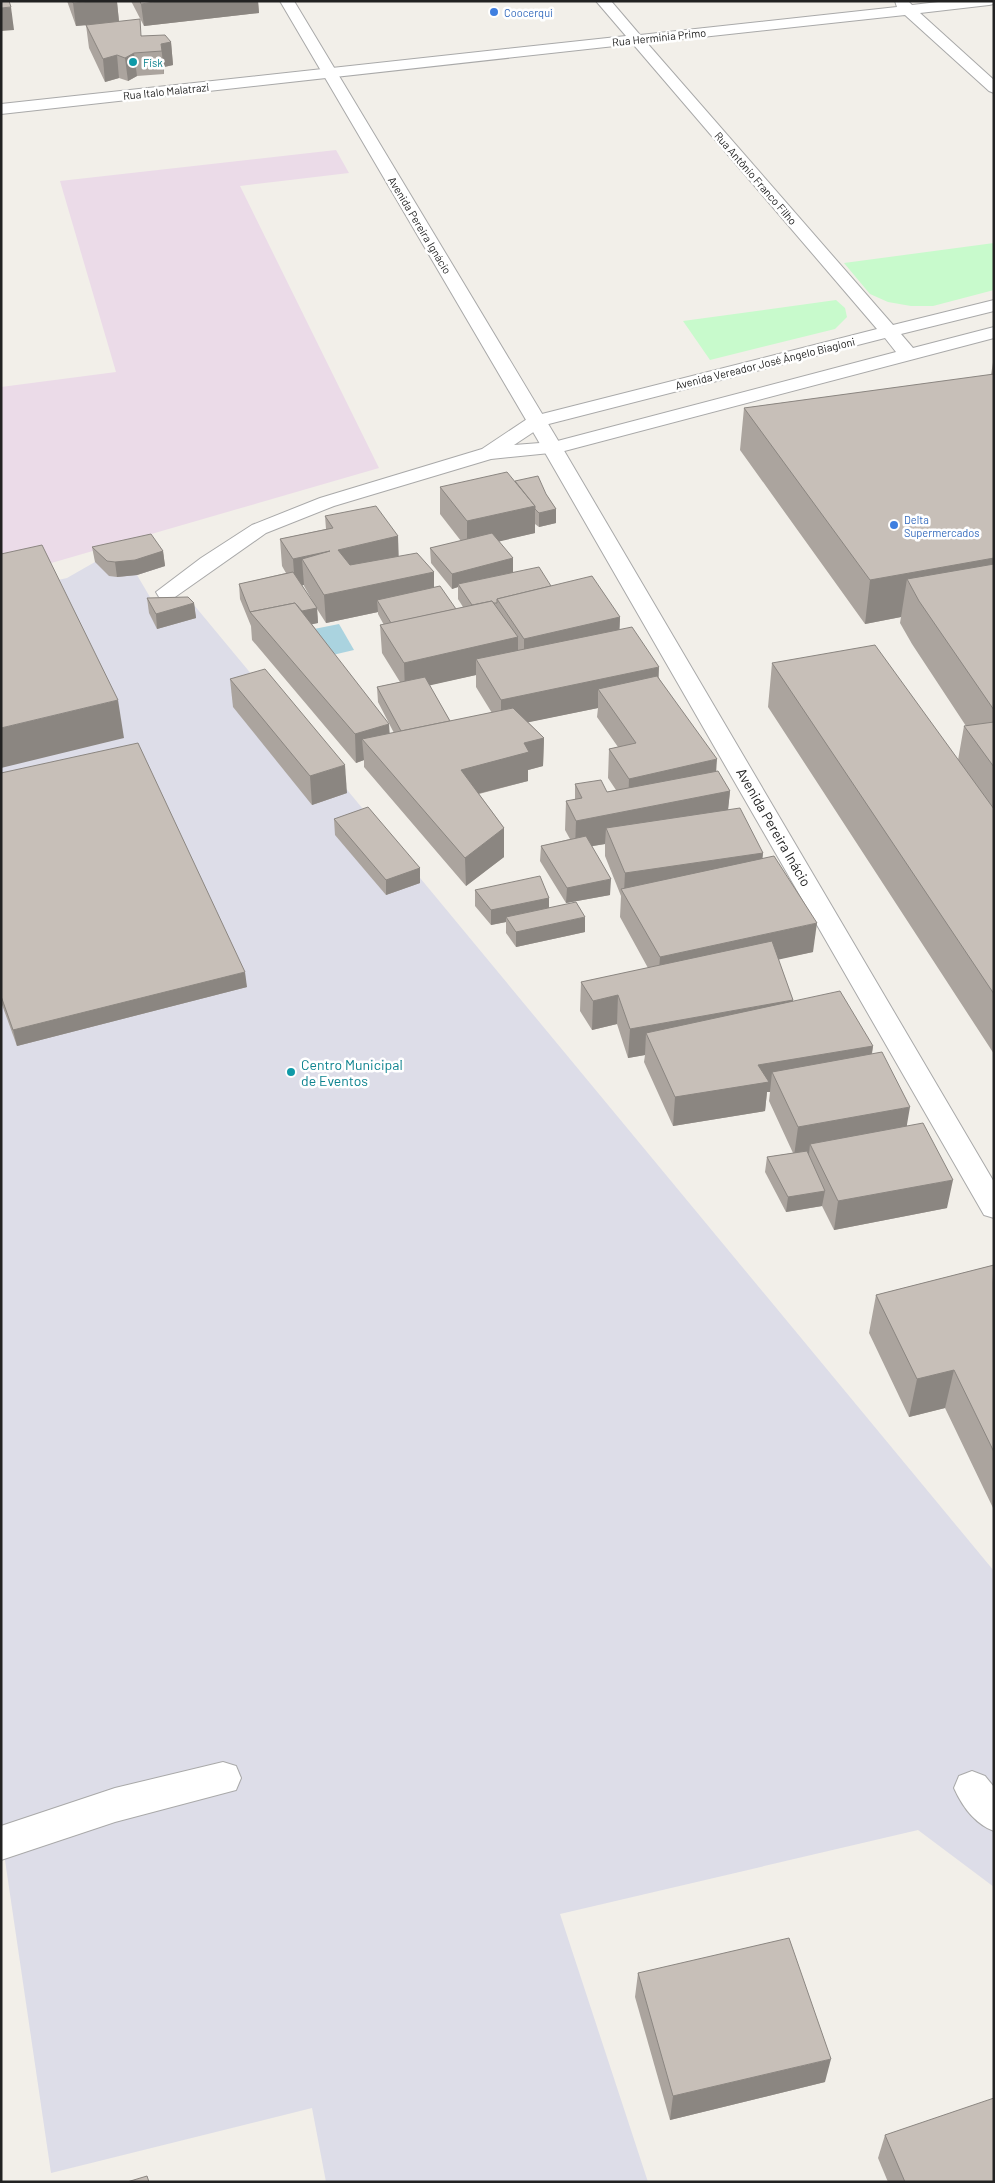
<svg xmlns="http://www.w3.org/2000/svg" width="995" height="2183" viewBox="0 0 995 2183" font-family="Barlow,sans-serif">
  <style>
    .industrial { fill: #ebdbe8 }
    .park { fill: #c8facc }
    .plaza { fill: #dddde8 }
    .water { fill: #aad3df }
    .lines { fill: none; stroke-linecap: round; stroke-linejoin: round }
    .service-casing { stroke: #a9a9a9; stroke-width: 2 }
    .minor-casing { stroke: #a9a9a9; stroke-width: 2 }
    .tertiary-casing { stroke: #a9a9a9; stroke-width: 2 }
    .service { fill: #fff; fill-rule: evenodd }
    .minor { fill: #fff; fill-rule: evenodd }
    .tertiary { fill: #fff; fill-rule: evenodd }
    .wall { fill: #aba49e; fill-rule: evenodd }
    .shaded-wall { fill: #8b8681 }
    .building { fill: #c7bfb8; stroke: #8b8681 }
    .shop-dot { fill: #3f7fe0; stroke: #fff; stroke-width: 2 }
    .culture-dot { fill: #0f9aa8; stroke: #fff; stroke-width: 2 }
    .labels { text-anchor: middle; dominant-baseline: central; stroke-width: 5; stroke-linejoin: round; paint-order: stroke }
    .far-shop-label { font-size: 11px; fill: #366cbe; stroke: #fff; text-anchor: start }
    .far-street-label { font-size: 11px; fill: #222; stroke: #fff }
    .far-culture-label { font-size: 11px; fill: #0d838f; stroke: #fff; text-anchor: start }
    .street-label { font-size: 14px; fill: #222; stroke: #fff }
    .culture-label { font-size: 14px; fill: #0d838f; stroke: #fff; text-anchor: start }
  </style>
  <rect width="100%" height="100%" fill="#f2efe9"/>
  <path class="industrial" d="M336 150 349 173 240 186 379 468 41 566 1 575V387L116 372 60 181Z"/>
  <g class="park">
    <path d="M994 243V290L933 306H911L888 302 870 294 844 263Z"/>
    <path d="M836 300 845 308 847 317 835 329 710 360 683 321Z"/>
  </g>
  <path class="plaza" d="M153 549 165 566 137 575 157 609 194 605 994 1571V1887L918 1830 560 1914 648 2182H326L312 2108 51 2173 1 1833V593L67 578 95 562Z"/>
  <path class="water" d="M339 624 354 650 324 657 309 630Z"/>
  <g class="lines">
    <g class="service-casing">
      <g id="service">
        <path d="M537 415 544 417 547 421 544 425 514 445 553 442 560 444 563 448 560 452 491 459 334 506 266 533 175 597 167 598 159 597 156 592 201 558 252 525 320 498 482 449 530 417Z"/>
        <path d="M223 1762 236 1766 241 1778 236 1790 115 1822 1 1860V1826L115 1788Z"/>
        <path d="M972 1771 985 1776 994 1787V1831C975 1824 962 1806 954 1788L959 1776Z"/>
      </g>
    </g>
    <g class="minor-casing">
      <path id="minor" d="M596 1H611L640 35 897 7 895 1H908L912 5 947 1H994V4L989 5 920 13 994 80V93L989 91 905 15 647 43 893 325 994 300V311L901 334 913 348 994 327V338L553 454 546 452 543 448 546 444 896 352 885 338 537 427 530 425 527 421 530 417 877 329 633 44 1 114V104L626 36Z"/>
    </g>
    <g class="tertiary-casing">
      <path id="tertiary" d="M280 1H294L556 437 994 1182V1218L984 1215 536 437Z"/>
    </g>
    <use href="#service" class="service"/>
    <use href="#minor" class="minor"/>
    <use href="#tertiary" class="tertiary"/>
  </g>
  <g class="wall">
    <path d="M67 1H121L117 2 119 21 142 36 171 42 173 65 164 67V74L137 76 128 81 119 78 105 82 89 48 86 25 97 24 76 26Z"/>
    <path d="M131 1H258L259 13 144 26Z"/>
    <path d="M994 356V1054L768 707 772 663 958 760 964 726H966L912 644 900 623 901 617 865 624 740 450 744 408 991 375Z"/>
    <path d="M515 481 546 494 556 509V523L539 527 535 524V533L499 541 513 572 551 586 620 617 619 630 659 678 716 772 730 791 728 809 763 853 762 859 813 952 778 959 793 1001 873 1046 872 1054 947 1208 834 1230 822 1206 786 1212 765 1172 767 1157 793 1153 769 1101 770 1092H767L765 1111 673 1126 644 1062 645 1055 628 1058 617 1024 592 1030 580 1011 581 982 648 968 620 917 621 896 605 856V844L592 846 610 895 566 903 540 861 541 846 570 839 565 830 566 801 575 800V784L607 792 616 790 608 778 609 749 618 747 597 717 598 708 528 722 544 738 543 766 528 770V781L479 794 504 828V857L466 886 364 767V760L356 763 252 640 251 626 240 599 239 584 286 573 282 566 280 539 326 529 325 516 398 536V556L434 572V587L456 609 463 607 458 599V587L452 589 431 563 430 548 461 541 440 514V487ZM302 585H304V586L313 602ZM317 609 326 623 378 612V614L384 625H380L382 653 400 682 377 687 378 702 394 733 390 734 312 624 318 623ZM476 675V687L492 713 450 721 429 685Z"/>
    <path d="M92 547 163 551 165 566 137 575 117 577 109 576 95 562Z"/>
    <path d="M147 598 194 603 196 618 157 629 149 613Z"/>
    <path d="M230 679 347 793 312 805 233 707Z"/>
    <path d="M1 773 247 987 17 1046 1 1002Z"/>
    <path d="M334 819 420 868V883L386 895 335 835Z"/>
    <path d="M475 890 549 898V908L585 932 516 947 506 933V922L491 925 475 906Z"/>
    <path d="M994 1265V1510L945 1408 909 1417 869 1333 876 1295Z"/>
    <path d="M638 1973 825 2082 670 2120 635 1997Z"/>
    <path d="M885 2135 994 2182H888L878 2158Z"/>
  </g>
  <g class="shaded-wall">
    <path d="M98 1H121L117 2 119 22 76 26 73 3Z"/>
    <path d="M140 1H258L259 13 144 26 141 4Z"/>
    <path d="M11 7 14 30 1 31V8Z"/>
    <path d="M171 42 173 65 164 67V74L161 44Z"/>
    <path d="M134 53 137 76 128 81 125 58Z"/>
    <path d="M117 55 119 78 105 82 103 59Z"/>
    <path d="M535 506V533L467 549V521Z"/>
    <path d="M556 509V523L539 527V513Z"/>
    <path d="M398 536 399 564 340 577 338 550Z"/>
    <path d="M163 551 165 566 137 575 117 577 115 562Z"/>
    <path d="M330 551 302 559 304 585 295 587 293 559Z"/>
    <path d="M513 558V573L458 584V587L452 589V574Z"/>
    <path d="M994 558V600L907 579 901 617 865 624 870 580Z"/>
    <path d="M434 572V599L377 600 378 612 326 623 324 595Z"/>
    <path d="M194 603 196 618 157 629 156 614Z"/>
    <path d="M317 608 318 623 268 633 257 620Z"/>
    <path d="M620 617 619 644 524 667V639Z"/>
    <path d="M518 637V665L476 659V675L405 691 404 663Z"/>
    <path d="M659 667 658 695 598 689V708L501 728V700Z"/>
    <path d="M118 700 124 738 1 768V728Z"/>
    <path d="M389 724 391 752 362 739 364 760 356 763 355 734Z"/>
    <path d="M544 738 543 766 528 770V781L461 798V770L524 743Z"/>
    <path d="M717 759 715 788 628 808 629 779Z"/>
    <path d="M345 765 347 793 312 805 310 776Z"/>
    <path d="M730 791 727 820 606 828 605 844 575 849 576 821Z"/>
    <path d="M504 828V857L466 886 465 858Z"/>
    <path d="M763 853 760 882 624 893 625 873Z"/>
    <path d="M420 868V883L386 895V880Z"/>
    <path d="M611 879 610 895 566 903 567 888Z"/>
    <path d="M549 898V914L506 917V922L491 925V910Z"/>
    <path d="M585 917V932L516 947V932Z"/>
    <path d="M817 923 813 952 658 986 660 957Z"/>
    <path d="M245 972 247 987 17 1046 13 1030Z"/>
    <path d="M618 995 617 1024 592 1030 593 1001Z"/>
    <path d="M793 1000 789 1029 646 1033 645 1055 628 1058 630 1029Z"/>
    <path d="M873 1046 868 1075 772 1072 770 1092H767L765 1111 673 1126 675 1097 758 1065Z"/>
    <path d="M910 1107 905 1136 810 1144 809 1154 794 1156 798 1127Z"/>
    <path d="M953 1180 947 1208 834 1230 838 1201Z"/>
    <path d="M825 1191 822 1206 786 1212 788 1197Z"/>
    <path d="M954 1370 945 1408 909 1417 917 1379Z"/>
    <path d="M831 2059 825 2082 670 2120 673 2096Z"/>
  </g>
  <g class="building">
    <path d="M1 1H9L11 7 1 8Z"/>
    <path d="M73 1H98L73 3Z"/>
    <path d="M140 1H161L141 4Z"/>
    <path d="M140 19 141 36 165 35 171 42 161 44 162 51 134 53 125 58 117 55 103 59 86 25Z"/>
    <path d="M994 374V558L870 580 744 408Z"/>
    <path d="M507 472 535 506 467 521 440 487Z"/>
    <path d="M538 476 546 494 556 509 539 513 535 509V506L515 481Z"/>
    <path d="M376 506 398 536 338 550 350 565 417 553 434 572 324 595 302 559 330 551 293 559 280 539 333 528 325 516Z"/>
    <path d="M492 533 513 558 452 574 430 548Z"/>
    <path d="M151 534 163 551 135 560 115 562 107 561 92 547Z"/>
    <path d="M42 545 118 700 1 728V554Z"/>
    <path d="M994 564V710L919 601 907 579Z"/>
    <path d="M539 567 551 586 497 599V603H494L492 601 472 605 458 584Z"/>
    <path d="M293 572 317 608 302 611 295 603 250 612 239 584Z"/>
    <path d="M592 576 620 617 524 639 497 599Z"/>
    <path d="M440 586 456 609 391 623 377 600Z"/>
    <path d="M188 597 194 603 156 614 147 598Z"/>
    <path d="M492 601 518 637 404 663 380 625Z"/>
    <path d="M295 603 389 724 355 734 250 612Z"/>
    <path d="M632 627 659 667 501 700 476 659Z"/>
    <path d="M875 645 994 809V994L772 663Z"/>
    <path d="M265 669 345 765 310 776 230 679Z"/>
    <path d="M657 676 717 759 629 779 609 749 636 743 598 689Z"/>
    <path d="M425 677 450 721 401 731 377 687Z"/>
    <path d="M513 708 544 738 524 743 529 752 461 770 504 828 465 858 362 739Z"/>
    <path d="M994 722V767L964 726Z"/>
    <path d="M138 743 245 972 13 1030 1 996V773Z"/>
    <path d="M718 771 730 791 576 821 566 801 582 798 575 784 601 780 607 792Z"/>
    <path d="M368 807 420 868 386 880 334 819Z"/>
    <path d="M740 808 763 853 625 873 606 828Z"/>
    <path d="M586 836 611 879 567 888 541 846Z"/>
    <path d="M774 856 817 923 660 957 621 889Z"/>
    <path d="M540 876 549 898 491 910 475 890Z"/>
    <path d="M576 902 585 917 516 932 506 917Z"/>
    <path d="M772 941 793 1000 630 1029 618 995 593 1001 581 982Z"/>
    <path d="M840 991 873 1046 758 1065 769 1082 675 1097 646 1033Z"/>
    <path d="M882 1052 910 1107 798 1127 772 1072Z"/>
    <path d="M923 1123 953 1180 838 1201 810 1144Z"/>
    <path d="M807 1151 825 1191 788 1197 767 1157Z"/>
    <path d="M994 1265 993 1283 994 1452 954 1370 917 1379 876 1295Z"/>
    <path d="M789 1938 831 2059 673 2096 638 1973Z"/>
    <path d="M994 2098V2182H905L885 2135Z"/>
    <path d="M147 2176 149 2182H127Z"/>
  </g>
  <g class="shop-dot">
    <circle cx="494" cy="12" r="5"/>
    <circle cx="894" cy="525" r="5"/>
  </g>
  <g class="culture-dot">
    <circle cx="133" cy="62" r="5"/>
    <circle cx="291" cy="1072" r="5"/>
  </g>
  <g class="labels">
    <g class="far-shop-label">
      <text x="504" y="12">Coocerqui</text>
      <text x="904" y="519">Delta<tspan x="904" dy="13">Supermercados</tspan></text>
    </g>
    <g class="far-street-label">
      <text transform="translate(659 37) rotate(-6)">Rua Herminia Primo</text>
      <text transform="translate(166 91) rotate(-6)">Rua Italo Malatrazi</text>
      <text transform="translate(756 178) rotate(49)">Rua Antônio Franco Filho</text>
      <text transform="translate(420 225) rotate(59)">Avenida Pereira Ignácio</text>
      <text transform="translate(765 363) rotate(-14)">Avenida Vereador José Ângelo Biagioni</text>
    </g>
    <g class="far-culture-label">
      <text x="143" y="62">Fisk</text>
    </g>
    <g class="street-label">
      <text transform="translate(774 827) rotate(60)">Avenida Pereira Inácio</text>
    </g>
    <g class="culture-label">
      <text x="301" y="1064">Centro Municipal<tspan x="301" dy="16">de Eventos</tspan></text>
    </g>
  </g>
  <rect width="995" height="2183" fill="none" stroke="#222222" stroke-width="5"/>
</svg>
